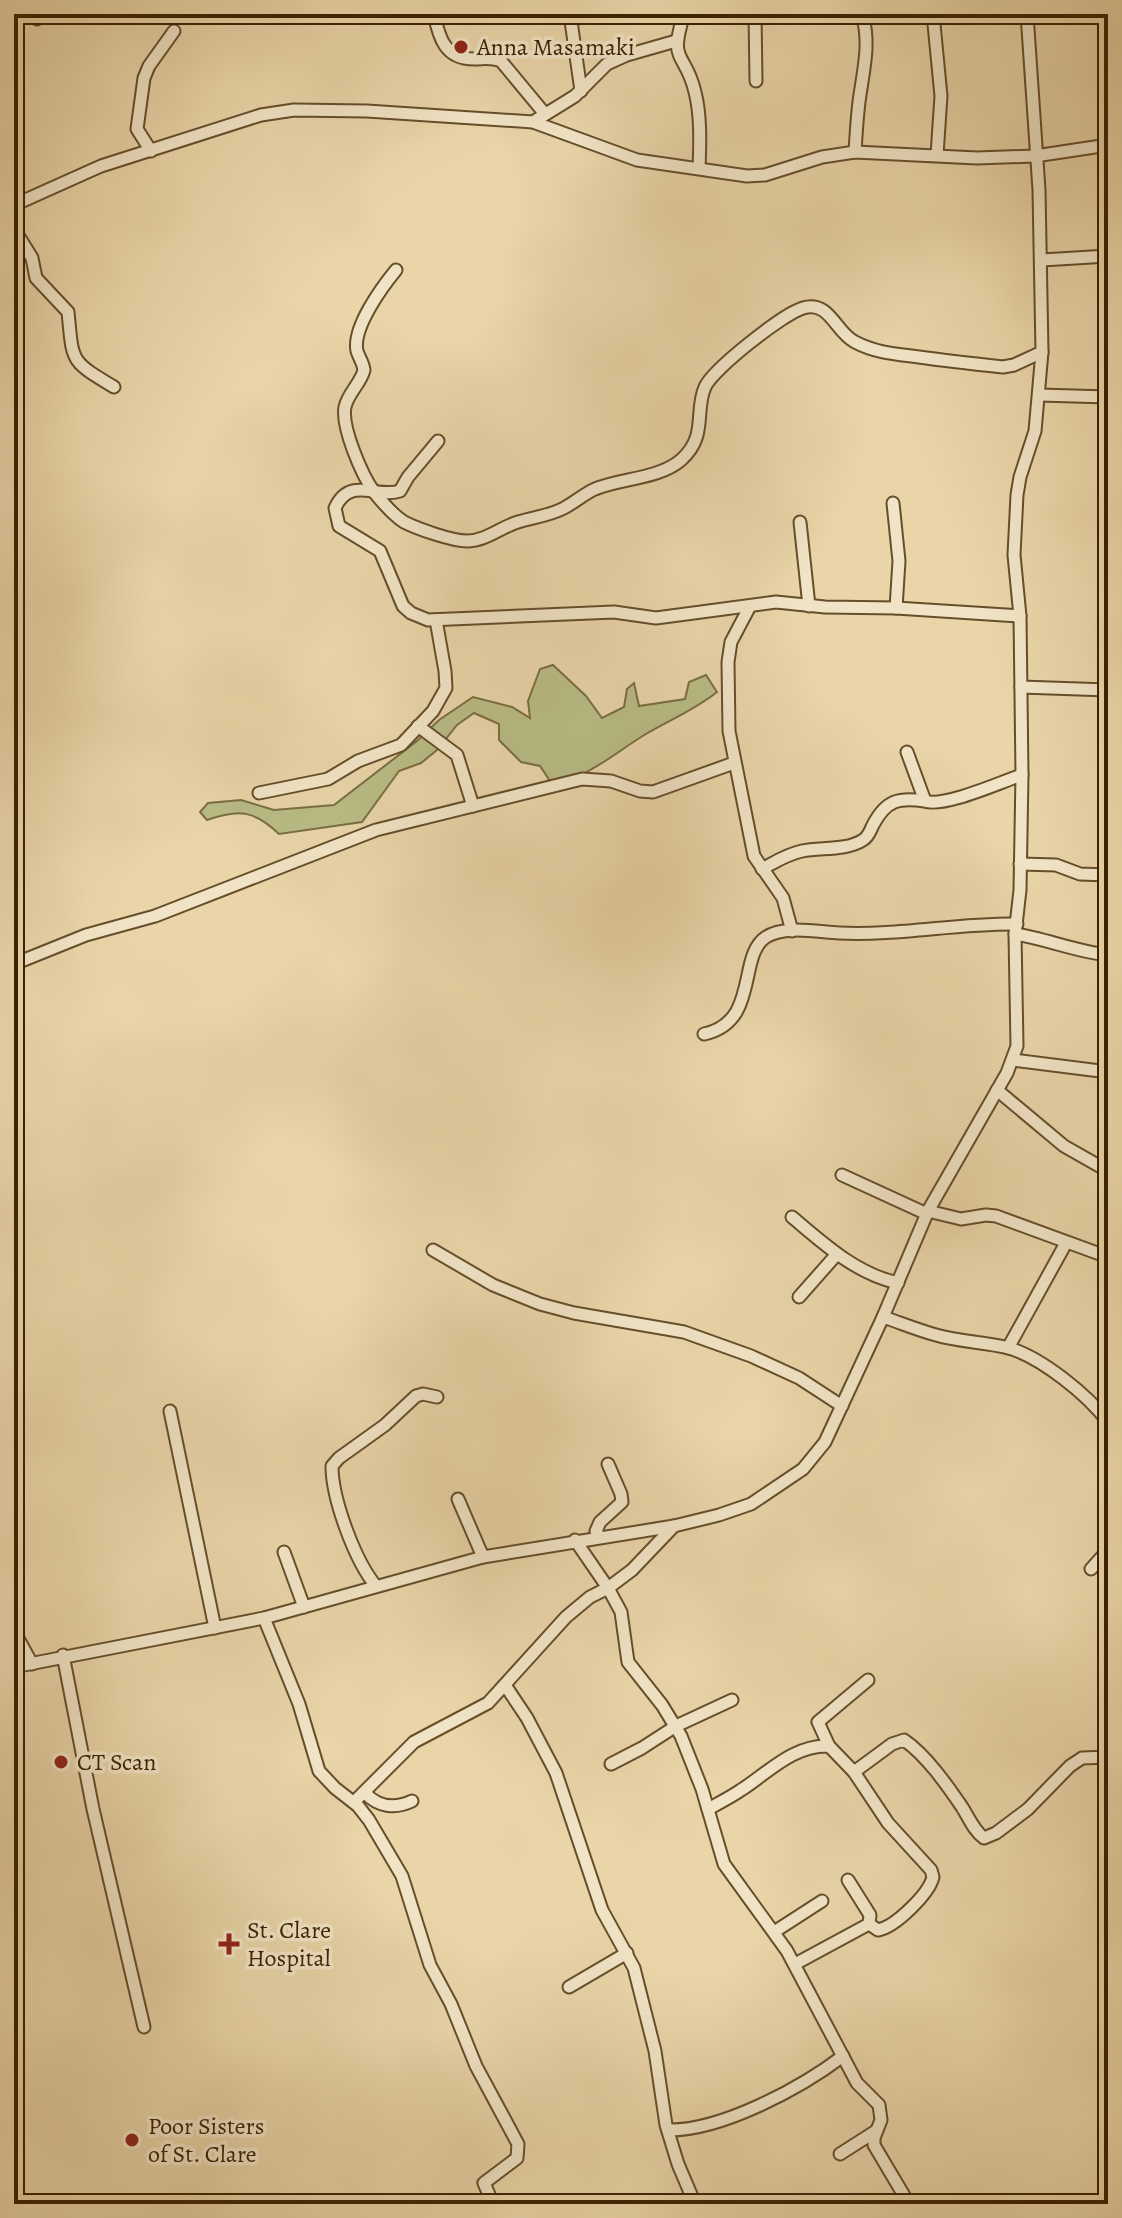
<svg xmlns="http://www.w3.org/2000/svg" width="1122" height="2218" viewBox="0 0 1122 2218" font-family="Alegreya,serif">
  <style>
    .green { fill: #b9bc85; stroke: #7a6e43; stroke-width: 2 }
    .lines { fill: none; stroke-linecap: round; stroke-linejoin: round }
    .minor-casing { stroke: #664e2b; stroke-width: 15 }
    .minor { stroke: #f1e4c6; stroke-width: 11 }
    .poi-dot { fill: #8f2418; stroke: #f1e4c6; stroke-width: 3 }
    .labels { text-anchor: middle; dominant-baseline: central; stroke-width: 7; stroke-linejoin: round; paint-order: stroke }
    .poi-label { font-size: 24px; fill: #3b2101; stroke: #f1e4c6; text-anchor: start }
  </style>
  <rect width="100%" height="100%" fill="#e9d5a8"/>
  <filter id="stains"><feTurbulence type="fractalNoise" baseFrequency=".0025" numOctaves="4"/><feColorMatrix values="0 0 0 0 .2 0 0 0 0 .09 0 0 0 0 .02 0 0 0 .5 -.17"/></filter>
  <radialGradient id="worn" r=".72"><stop offset=".6" stop-color="#630" stop-opacity="0"/><stop offset="1" stop-color="#630" stop-opacity=".3"/></radialGradient>
  <path class="green" d="M553 665 586 696 602 718 624 707 627 689 634 683 639 706 685 699 689 682 706 675 717 692C696 709 670 720 646 734 616 752 588 778 552 784L540 766 521 762 499 740V724L474 713 457 725 437 750 421 763 399 771 362 822 279 834C254 810 239 809 207 820L200 812 208 803 241 800 274 810 334 805 417 741 439 720 473 697 512 707 530 718 528 701 540 669Z"/>
  <g class="lines">
    <g class="minor-casing">
      <g id="minor">
        <path d="M28 14 37 19"/>
        <path d="M434 14C439 38 445 59 474 59 484 59 491 57 501 61L545 114"/>
        <path d="M570 14 581 91"/>
        <path d="M684 14C668 65 685 50 695 92 701 115 700 144 699 168"/>
        <path d="M755 14 756 81"/>
        <path d="M933 14 941 96 937 155"/>
        <path d="M533 122 575 96 607 64 627 55 676 41"/>
        <path d="M151 151 137 129 144 78 149 66 174 31"/>
        <path d="M855 152C856 135 857 118 859 102 863 71 871 44 862 14"/>
        <path d="M14 205 101 166 261 115 294 110 367 111 533 122 637 160 747 176 765 175 822 157 855 152 977 158 1035 156 1108 145"/>
        <path d="M14 229 32 258 36 278 68 312C73 362 69 360 114 387"/>
        <path d="M1042 260 1108 256"/>
        <path d="M396 270C382 287 352 328 357 351 359 358 363 362 364 370 361 383 348 393 345 407 341 427 362 475 374 492 382 502 393 515 404 522 418 529 452 541 467 541 486 541 501 527 518 522 534 517 549 516 564 508 575 502 584 494 595 489 621 478 659 479 681 460 708 436 694 412 705 387 713 369 783 314 803 308 830 300 835 332 855 342 876 353 896 354 919 357 947 361 975 364 1003 367L1014 365 1042 352"/>
        <path d="M1040 395 1108 397"/>
        <path d="M438 441 408 477 400 491C377 499 350 475 335 508L339 526 380 551 403 606 411 613 428 620 614 612 656 618 776 602 825 607 896 608 1020 616"/>
        <path d="M893 503 899 561 896 608"/>
        <path d="M800 522 809 606"/>
        <path d="M750 606 731 642 728 662 729 731 754 856 783 898 792 931"/>
        <path d="M1021 687 1108 690"/>
        <path d="M418 726 457 755 473 806"/>
        <path d="M907 752 925 801C944 808 1000 782 1022 775"/>
        <path d="M259 793 328 779 358 761 401 745 433 711 446 688 445 671 436 620"/>
        <path d="M1020 864 1056 865 1080 874 1108 875"/>
        <path d="M762 869C775 862 787 854 802 851 820 847 846 851 863 840 869 836 870 831 873 825 886 800 899 797 925 801"/>
        <path d="M1015 934C1047 939 1077 952 1108 955"/>
        <path d="M14 964 86 935 155 916 376 830 582 779 611 781 640 791 653 792 734 763"/>
        <path d="M704 1034C760 1022 737 956 766 937 784 925 818 932 839 933 898 936 957 923 1017 924"/>
        <path d="M1013 1060 1108 1072"/>
        <path d="M997 1090 1064 1146 1108 1171"/>
        <path d="M842 1175 927 1214"/>
        <path d="M928 1211 961 1219 986 1215 996 1216 1108 1257"/>
        <path d="M792 1217C823 1243 856 1274 898 1283"/>
        <path d="M433 1250 493 1285 540 1304 574 1313 684 1332 751 1356 799 1378 842 1406"/>
        <path d="M799 1297 837 1254"/>
        <path d="M883 1317C901 1323 918 1330 936 1335 960 1342 985 1342 1009 1348 1042 1358 1088 1395 1108 1422"/>
        <path d="M1008 1348 1066 1243"/>
        <path d="M170 1411 215 1628"/>
        <path d="M458 1499 483 1557"/>
        <path d="M599 1536 596 1531 600 1522 622 1502 621 1494 608 1464"/>
        <path d="M575 1540 608 1588 621 1612 628 1662 662 1705 681 1736 702 1789 724 1864 787 1951 857 2083 879 2105 881 2120 874 2138V2145L909 2204"/>
        <path d="M284 1552 304 1607"/>
        <path d="M1091 1569 1108 1550"/>
        <path d="M376 1586C355 1561 332 1499 332 1466L339 1458 385 1425 416 1396 423 1394 437 1397"/>
        <path d="M264 1618 299 1704 319 1771 335 1788 358 1806 369 1820 402 1876 430 1965 451 2004 476 2066 518 2144 517 2158 484 2183 493 2204"/>
        <path d="M14 1631 32 1664"/>
        <path d="M63 1655 93 1809 144 2027"/>
        <path d="M14 1667 264 1618 483 1557 674 1526 719 1515 751 1504 803 1469 825 1442 883 1317 928 1211 1007 1073 1017 1046 1015 934 1020 890 1022 775 1020 616 1014 555 1017 495 1020 477 1035 431 1042 352 1039 190 1027 14"/>
        <path d="M505 1685 527 1718 556 1773 602 1910 634 1968 655 2051 666 2125 678 2164 695 2204"/>
        <path d="M829 1746 818 1722 868 1680"/>
        <path d="M611 1764 642 1748 676 1726 732 1700"/>
        <path d="M854 1772 888 1823 931 1870 933 1877C929 1894 895 1927 878 1930L869 1924"/>
        <path d="M365 1793C378 1807 395 1809 412 1801"/>
        <path d="M354 1802 414 1742 488 1703 566 1617 590 1597 608 1588 632 1570 674 1526"/>
        <path d="M708 1809C719 1803 731 1797 741 1790 769 1772 793 1745 829 1746L854 1772 892 1744 904 1740C926 1755 947 1785 962 1807 969 1818 974 1831 984 1838L996 1833 1028 1809 1070 1766 1082 1758 1108 1757"/>
        <path d="M774 1932 822 1901"/>
        <path d="M795 1964 869 1924 870 1915 848 1880"/>
        <path d="M569 1987 627 1953"/>
        <path d="M668 2130C721 2131 801 2088 843 2056"/>
        <path d="M840 2154 876 2131"/>
      </g>
    </g>
    <use href="#minor" class="minor"/>
  </g>
  <g class="poi-dot">
    <circle cx="461" cy="47" r="8"/>
    <circle cx="61" cy="1762" r="8"/>
    <path d="M225 1932h8v8h8v8h-8v8h-8v-8h-8v-8h8z"/>
    <circle cx="132" cy="2140" r="8"/>
  </g>
  <g class="labels">
    <g class="poi-label">
      <text x="477" y="47">Anna Masamaki</text>
      <text x="77" y="1762">CT Scan</text>
      <text x="247" y="1930">St. Clare<tspan x="247" dy="28">Hospital</tspan></text>
      <text x="148" y="2126">Poor Sisters<tspan x="148" dy="28">of St. Clare</tspan></text>
    </g>
  </g>
  <rect width="1122" height="2218" fill="none" stroke="#e9d5a8" stroke-width="48"/>
  <rect x="16" y="16" width="1090" height="2186" fill="none" stroke="#3b2101" stroke-width="4"/>
  <rect x="24" y="24" width="1074" height="2170" fill="none" stroke="#3b2101" stroke-width="2"/>
  <rect width="100%" height="100%" filter="url(#stains)"/>
  <rect width="100%" height="100%" fill="url(#worn)"/>
</svg>
